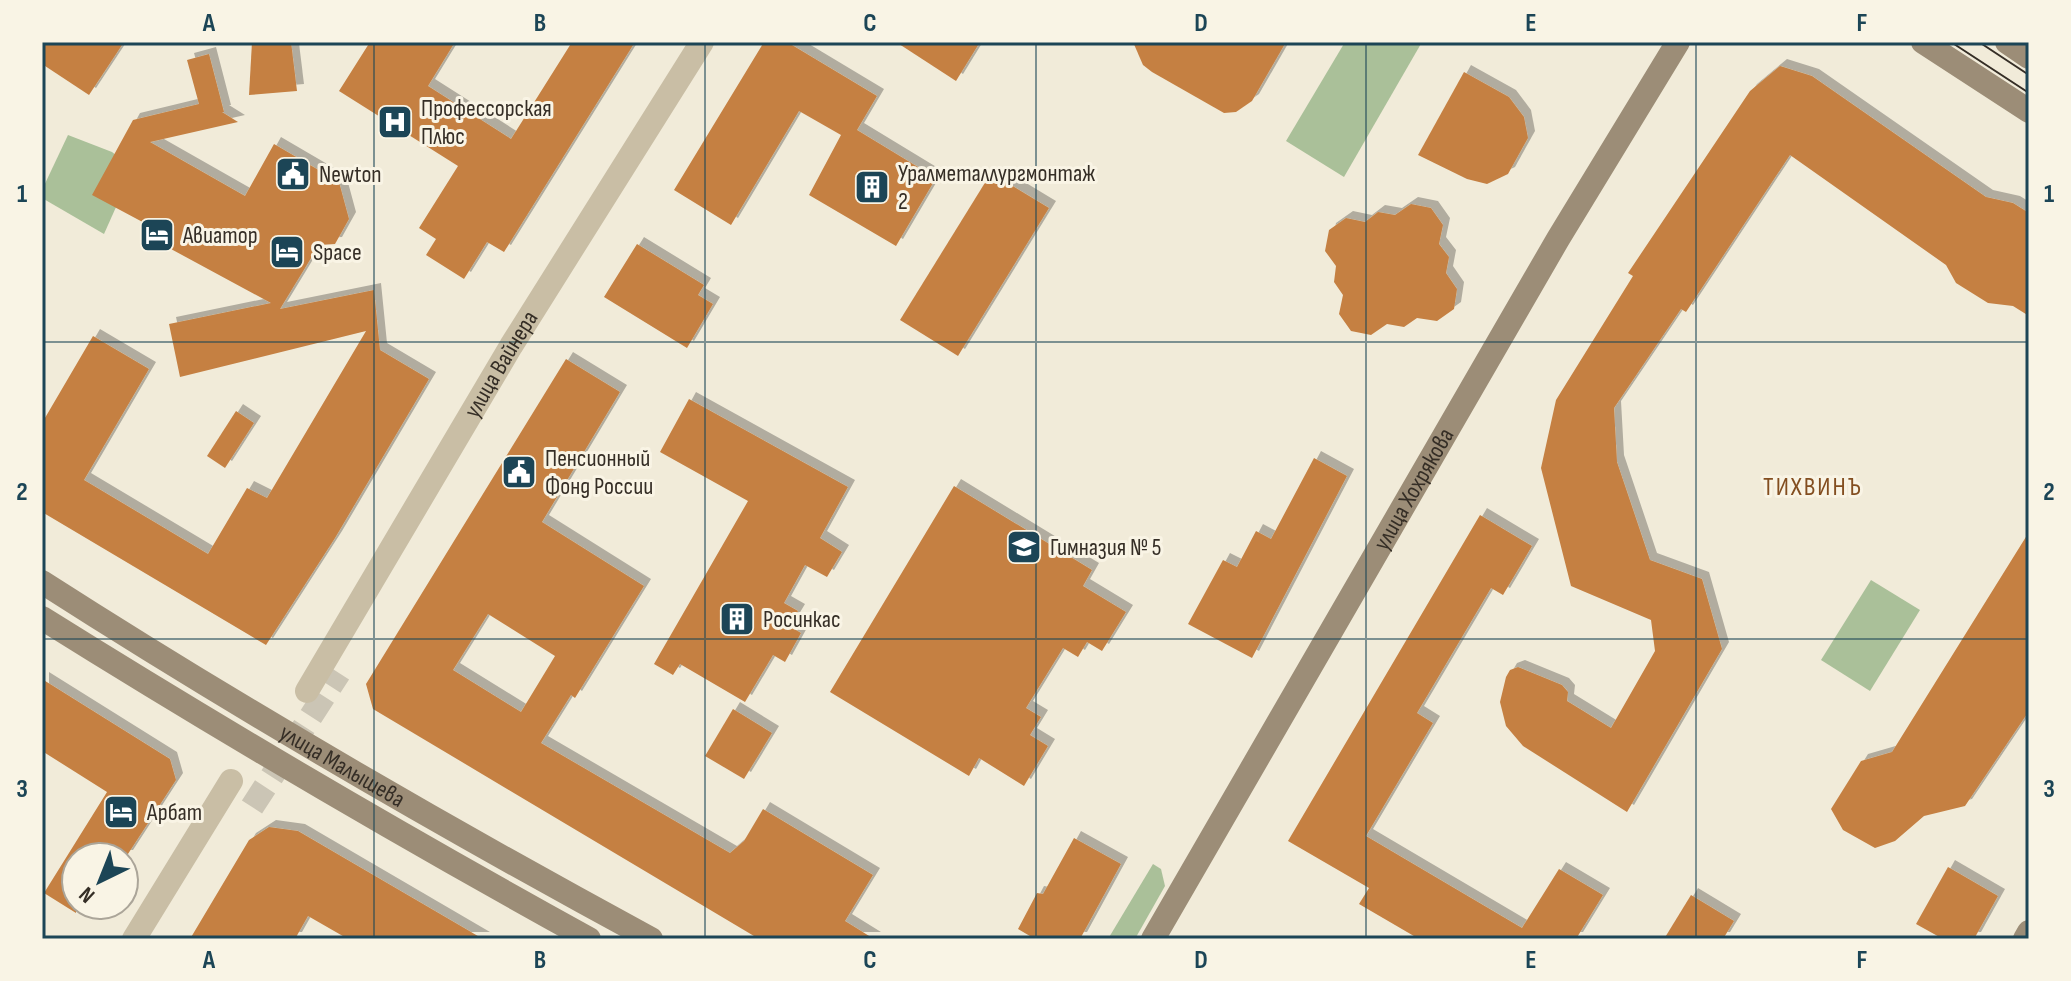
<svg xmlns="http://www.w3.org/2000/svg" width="2071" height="981" viewBox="0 0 2071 981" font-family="'Sofia Sans Condensed',sans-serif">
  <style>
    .green { fill: #aac099 }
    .building { fill: #c58043; fill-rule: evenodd; filter: url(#shadow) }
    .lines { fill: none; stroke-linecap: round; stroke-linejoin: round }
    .street-tunnel { stroke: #cbc5b5; stroke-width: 24; stroke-dasharray: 24 12; stroke-linecap: butt }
    .street { stroke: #c9bea5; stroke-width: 24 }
    .secondary { stroke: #9c8d77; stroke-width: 24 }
    .tram { stroke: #352e26; stroke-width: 2 }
    .grid { fill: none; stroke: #1c4556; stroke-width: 2; stroke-opacity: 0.55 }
    .labels { text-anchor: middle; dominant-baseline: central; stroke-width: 6; stroke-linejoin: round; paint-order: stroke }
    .poi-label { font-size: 24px; fill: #352e26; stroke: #f9f4e5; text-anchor: start }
    .street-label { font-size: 24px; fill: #352e26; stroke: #f9f4e5 }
    .neighbourhood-label { font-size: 26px; letter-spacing: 2px; fill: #834e20; stroke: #f9f4e5 }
    .neatline { fill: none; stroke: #1c4556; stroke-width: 3 }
    .grid-label { font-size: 26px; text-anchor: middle; font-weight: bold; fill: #1c4556 }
  </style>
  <defs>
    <filter id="shadow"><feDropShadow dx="7" dy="-7" stdDeviation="0" flood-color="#0004"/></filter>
  </defs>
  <rect width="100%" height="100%" fill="#f1ebd9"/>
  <g class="green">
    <path d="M1345 42H1422L1344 177 1286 141Z"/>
    <path d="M68 135 112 152 133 169 104 234 42 198V190Z"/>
    <path d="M1871 580 1920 610 1870 691 1821 660Z"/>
    <path d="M1153 864 1161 869 1165 886 1135 939H1108Z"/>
  </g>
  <g class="building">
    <path d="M42 42H124L89 95 42 64Z"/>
    <path d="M252 42H291L297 91 249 95Z"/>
    <path d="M370 42H455L428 86 511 139 572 42H635L504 252 487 242 464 279 426 255 436 239 419 228 458 166 339 91Z"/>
    <path d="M764 42H787L877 96 857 130 936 178 896 246 809 195 841 135 799 111 731 225 674 190Z"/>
    <path d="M896 42H980L956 81Z"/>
    <path d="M1133 42H1286L1252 101 1236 112 1224 113 1152 72 1143 65Z"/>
    <path d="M209 54 224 112H222L238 122 150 142 245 196 274 144 339 182 349 219 335 244 319 245 280 309 374 290 380 350 429 379 335 538 266 645 42 512V423L93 336 149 369 84 480 208 554 247 488 267 498 366 331 180 377 169 324 271 303 145 235 150 226 92 195 133 120 199 104 187 60Z"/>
    <path d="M1780 66 1812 76 1986 197 2013 203 2029 213V316L2013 306 1988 303 1956 283 1946 265 1790 155 1686 312 1681 309 1614 408 1617 462 1650 560 1702 579 1722 649 1627 812 1523 746 1506 726 1500 702 1506 677 1510 670 1518 667 1562 685 1568 692 1567 701 1611 728 1655 651 1651 620 1571 586 1541 468 1556 400 1633 276 1628 273 1750 91Z"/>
    <path d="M1464 72 1509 97 1524 117 1528 138 1508 174 1487 184 1467 179 1418 155Z"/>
    <path d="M991 173 1049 208 958 356 900 320Z"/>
    <path d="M1411 204 1431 208 1443 225 1439 244 1449 257 1446 273 1457 289 1454 309 1437 321 1417 318 1404 327 1387 324 1371 335 1351 331 1339 314 1343 295 1334 282 1336 266 1325 251 1329 230 1346 218 1365 222 1378 212 1395 215Z"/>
    <path d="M637 244 704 285 698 295 713 304 687 348 604 297Z"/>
    <path d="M566 359 620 392 542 522 644 586 575 698 571 695 541 743 730 853 744 841 763 809 873 875 845 921 874 939H759L373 709 366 684ZM488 614 555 656 521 712 453 670Z"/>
    <path d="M689 399 848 487 820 538 842 552 827 577 805 565 784 603 798 611 789 626 801 633 785 662 773 655 745 702 680 664 673 675 654 664 748 501 660 452Z"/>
    <path d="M236 411 254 423 225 468 207 456Z"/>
    <path d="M1314 458 1347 476 1252 658 1188 624 1223 560 1237 567 1256 531 1271 539Z"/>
    <path d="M954 486 1092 570 1083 586 1126 612 1102 651 1087 642 1078 657 1063 648 1026 708 1041 717 1030 735 1048 746 1024 786 979 758 969 776 830 692Z"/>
    <path d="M1480 515 1532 546 1503 595 1491 588 1417 713 1433 723 1366 836 1522 928 1559 869 1603 895 1576 939H1419L1359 904 1369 888 1288 841Z"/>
    <path d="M2029 532V711L1965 806 1924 816 1895 841 1875 848 1843 830 1831 809 1861 761 1892 752Z"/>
    <path d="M42 679 170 759 176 780 126 857H76V913L44 893 107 792 42 751Z"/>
    <path d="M733 709 772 733 744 779 705 756Z"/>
    <path d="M269 827 298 831 483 939H348L308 916 295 939H190L249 840Z"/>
    <path d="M1074 838 1121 864 1080 939H1035L1018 929 1037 893 1043 894Z"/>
    <path d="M1948 867 1998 896 1974 939H1943L1916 924Z"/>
    <path d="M1691 895 1734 921 1723 939H1664Z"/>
  </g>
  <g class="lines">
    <path class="street-tunnel" d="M252 807 339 673"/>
    <g class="street">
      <path id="s1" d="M307 691 511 346 702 42"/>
      <path d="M134 939 231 781"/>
    </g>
    <g class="secondary">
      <path d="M1923 42 2029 111"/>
      <path d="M2007 42 2029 57"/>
      <path id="s2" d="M42 582C240 709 444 827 651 939"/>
      <path d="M42 618C221 730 404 837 589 939"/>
      <path id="s3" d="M1153 939 1558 239 1678 42"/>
      <path d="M2025 939 2029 932"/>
    </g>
    <g class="tram">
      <path d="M1951 42 2029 93"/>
      <path d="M1979 42 2029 75"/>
    </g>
  </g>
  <path class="grid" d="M374 42V939M705 42V939M1036 42V939M1366 42V939M1696 42V939M42 342H2029M42 639H2029"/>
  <defs>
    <g id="hospital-square" transform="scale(1.8)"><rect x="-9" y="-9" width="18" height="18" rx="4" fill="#1c4556" stroke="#f9f4e5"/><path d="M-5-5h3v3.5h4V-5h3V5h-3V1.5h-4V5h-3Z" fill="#fff"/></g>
    <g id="civic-square" transform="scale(1.8)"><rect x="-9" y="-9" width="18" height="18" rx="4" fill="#1c4556" stroke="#f9f4e5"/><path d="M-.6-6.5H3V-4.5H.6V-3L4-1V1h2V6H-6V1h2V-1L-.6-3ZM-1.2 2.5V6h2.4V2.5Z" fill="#fff"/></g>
    <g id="building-square" transform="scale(1.8)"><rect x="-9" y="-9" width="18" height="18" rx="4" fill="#1c4556" stroke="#f9f4e5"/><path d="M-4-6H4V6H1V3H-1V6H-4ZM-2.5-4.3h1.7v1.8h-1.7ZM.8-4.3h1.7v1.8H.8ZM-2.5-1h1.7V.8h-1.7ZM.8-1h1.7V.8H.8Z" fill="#fff"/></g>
    <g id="hotel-square" transform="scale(1.8)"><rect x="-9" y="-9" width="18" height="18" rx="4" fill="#1c4556" stroke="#f9f4e5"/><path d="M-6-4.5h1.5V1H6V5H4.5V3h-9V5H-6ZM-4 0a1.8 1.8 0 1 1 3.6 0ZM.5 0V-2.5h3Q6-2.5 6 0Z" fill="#fff"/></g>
    <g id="school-square" transform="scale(1.8)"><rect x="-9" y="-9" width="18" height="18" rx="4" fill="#1c4556" stroke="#f9f4e5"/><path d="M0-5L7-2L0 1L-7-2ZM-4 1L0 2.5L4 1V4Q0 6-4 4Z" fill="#fff"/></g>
  </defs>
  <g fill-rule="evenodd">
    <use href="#hospital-square" x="395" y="122"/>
    <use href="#civic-square" x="293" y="174"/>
    <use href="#building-square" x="872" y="187"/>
    <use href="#hotel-square" x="157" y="235"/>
    <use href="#hotel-square" x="287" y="252"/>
    <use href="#civic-square" x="519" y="472"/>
    <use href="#school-square" x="1024" y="547"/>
    <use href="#building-square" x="737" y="619"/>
    <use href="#hotel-square" x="121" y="812"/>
  </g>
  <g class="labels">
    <g class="poi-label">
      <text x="421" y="108">Профессорская<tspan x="421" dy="28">Плюс</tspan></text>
      <text x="898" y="173">Уралметаллургмонтаж<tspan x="898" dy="28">2</tspan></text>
      <text x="319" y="174">Newton</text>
      <text x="183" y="235">Авиатор</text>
      <text x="313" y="252">Space</text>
      <text x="545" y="458">Пенсионный<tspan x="545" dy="28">Фонд России</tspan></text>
      <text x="1050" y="547">Гимназия № 5</text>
      <text x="763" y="619">Росинкас</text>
      <text x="147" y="812">Арбат</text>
    </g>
    <g class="street-label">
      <text stroke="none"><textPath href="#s1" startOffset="380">улица Вайнера</textPath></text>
      <text stroke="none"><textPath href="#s3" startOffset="520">улица Хохрякова</textPath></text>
      <text stroke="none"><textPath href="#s2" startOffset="352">улица Малышева</textPath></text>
    </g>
    <g class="neighbourhood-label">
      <text x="1813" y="487">ТИХВИНЪ</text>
    </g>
  </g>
  <rect width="2071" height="981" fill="none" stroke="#f9f4e5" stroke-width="88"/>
  <g transform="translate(100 881) rotate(223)"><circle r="38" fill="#f9f4e5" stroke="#aba599" stroke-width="2"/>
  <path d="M0-6L14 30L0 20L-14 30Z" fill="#1c4556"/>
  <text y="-12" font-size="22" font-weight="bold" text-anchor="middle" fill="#352e26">N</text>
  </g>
  <rect x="44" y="44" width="1983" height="893" class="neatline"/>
  <g class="grid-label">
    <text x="209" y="31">A</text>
    <text x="540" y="31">B</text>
    <text x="870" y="31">C</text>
    <text x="1201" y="31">D</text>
    <text x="1531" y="31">E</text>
    <text x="1862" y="31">F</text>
    <text x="22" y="202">1</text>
    <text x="2049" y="202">1</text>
    <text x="22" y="500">2</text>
    <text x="2049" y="500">2</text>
    <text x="22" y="797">3</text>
    <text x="2049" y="797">3</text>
    <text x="209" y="968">A</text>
    <text x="540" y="968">B</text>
    <text x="870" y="968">C</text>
    <text x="1201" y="968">D</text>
    <text x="1531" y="968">E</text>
    <text x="1862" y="968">F</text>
  </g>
</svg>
